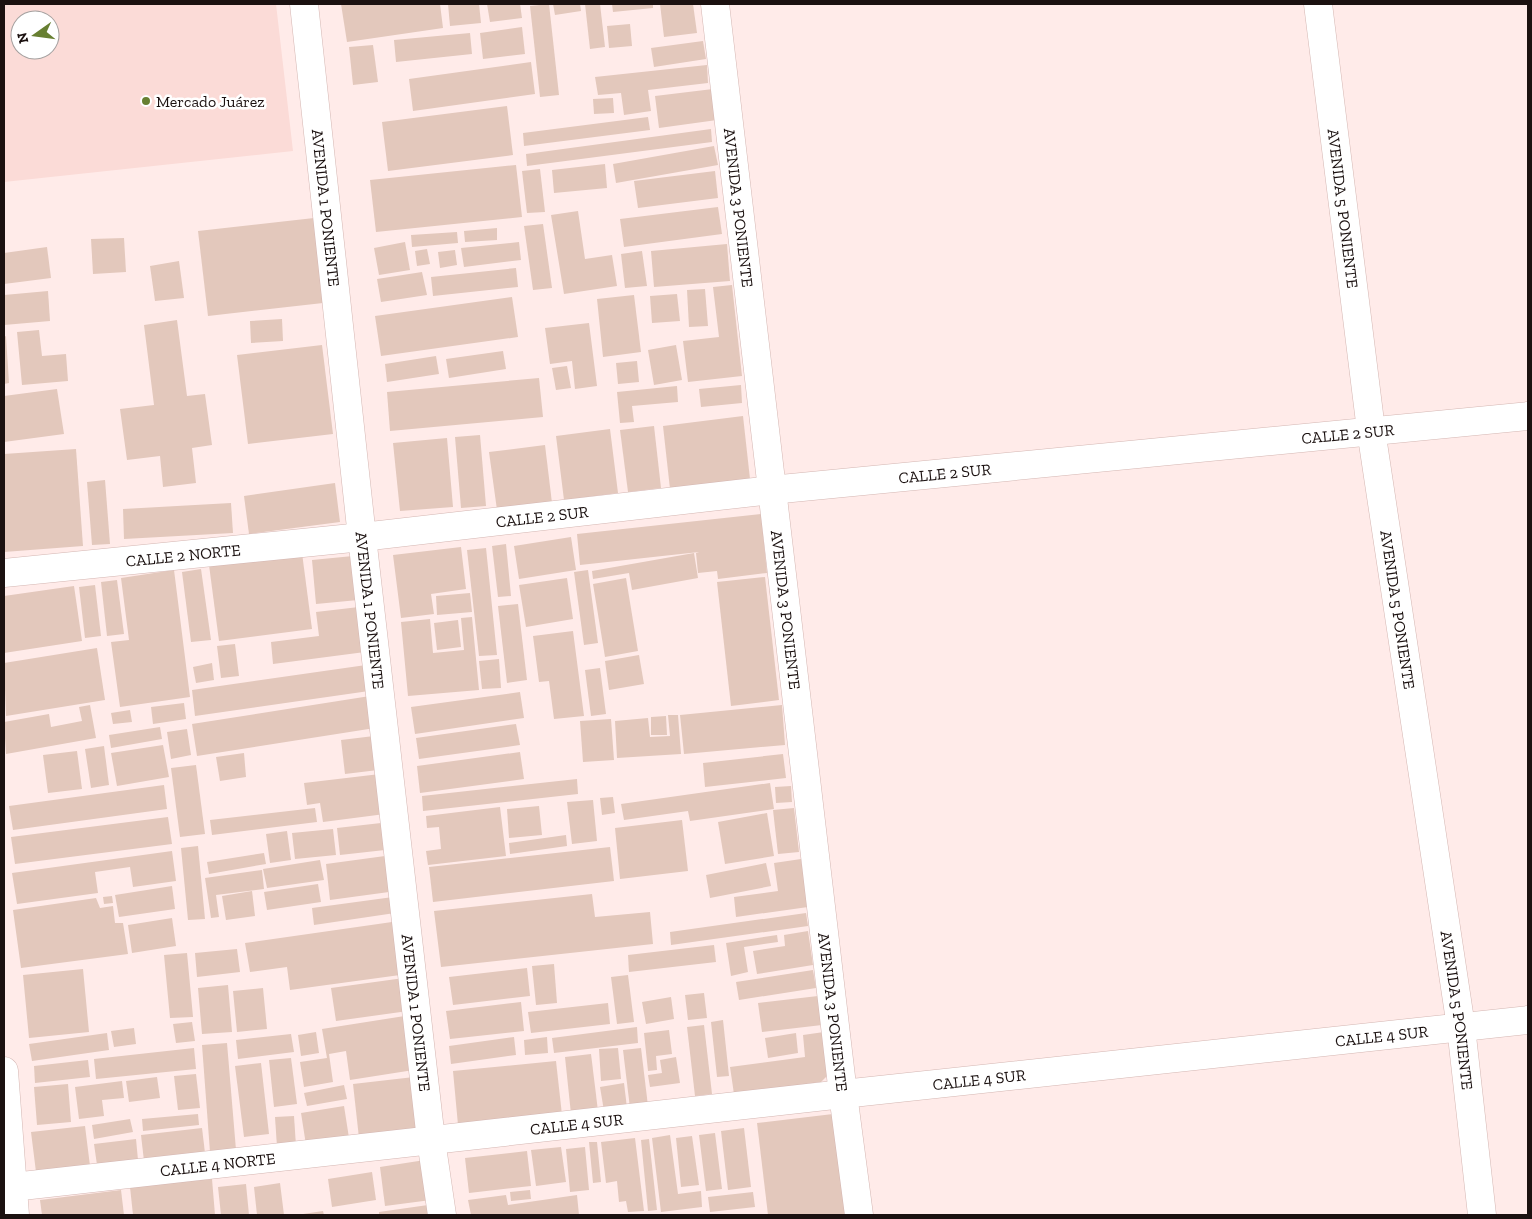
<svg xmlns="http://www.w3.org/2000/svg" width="1532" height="1219" viewBox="0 0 1532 1219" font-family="'Zilla Slab',serif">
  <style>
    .built { fill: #fbdbd7; fill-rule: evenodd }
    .building { fill: #e3c8bc }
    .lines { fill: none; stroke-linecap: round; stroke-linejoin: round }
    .minor-casing { stroke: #d4b6b2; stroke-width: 29 }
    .minor { stroke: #fff; stroke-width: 28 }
    .poi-dot { fill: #677f31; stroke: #fff; stroke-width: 2 }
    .labels { text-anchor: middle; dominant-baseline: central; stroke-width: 5; stroke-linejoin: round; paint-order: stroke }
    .poi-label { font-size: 16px; fill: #1b1110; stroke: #fff; text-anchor: start }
    .street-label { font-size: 16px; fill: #1b1110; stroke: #fff }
  </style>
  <rect width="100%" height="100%" fill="#ffebe9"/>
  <path class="built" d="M4 4H276L293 151 4 182ZM20 20H50V50H20Z"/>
  <g class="building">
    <path d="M341 4H440L443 28 347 42Z"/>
    <path d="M448 4H479L481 23 450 26Z"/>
    <path d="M487 4H520L522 18 490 22Z"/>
    <path d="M549 4 559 95 540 97 530 6Z"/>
    <path d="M553 4H580L581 11 555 15Z"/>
    <path d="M585 4H600L605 47 590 49Z"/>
    <path d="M612 4H653V8L613 12Z"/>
    <path d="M660 4H693L697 33 664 37Z"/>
    <path d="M630 24 632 46 609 48 607 26Z"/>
    <path d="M522 27 525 54 483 59 480 33Z"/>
    <path d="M470 33 472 54 396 62 394 40Z"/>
    <path d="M703 41 706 59 654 67 651 48Z"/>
    <path d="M373 45 378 82 353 85 349 47Z"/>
    <path d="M531 62 535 94 413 111 409 79Z"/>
    <path d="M707 65 708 83 648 90 651 111 624 115 621 93 598 95 595 77Z"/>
    <path d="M713 89 717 120 659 128 655 96Z"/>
    <path d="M613 98 614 113 594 114 593 99Z"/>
    <path d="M507 106 513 155 388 171 382 122Z"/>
    <path d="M648 117 650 130 524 146 523 133Z"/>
    <path d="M711 129 712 142 527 166 526 154Z"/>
    <path d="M714 146 718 165 616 183 613 164Z"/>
    <path d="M605 164 607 188 554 193 552 170Z"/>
    <path d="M516 165 522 217 376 232 370 180Z"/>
    <path d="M540 169 545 212 527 213 522 171Z"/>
    <path d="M715 171 718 198 638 208 634 181Z"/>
    <path d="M718 207 722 234 624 247 620 219Z"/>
    <path d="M578 211 585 259 612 255 617 286 564 294 551 215Z"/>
    <path d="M314 218 323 303 208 316 198 231Z"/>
    <path d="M543 224 552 288 533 290 524 226Z"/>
    <path d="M497 228V240L465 242 464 231Z"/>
    <path d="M457 232 458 243 412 247 411 235Z"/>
    <path d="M124 238 126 272 93 274 91 239Z"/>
    <path d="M405 242 410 270 379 275 374 248Z"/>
    <path d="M519 242 521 260 464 267 461 248Z"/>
    <path d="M727 244 730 281 654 287 651 251Z"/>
    <path d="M47 247 51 278 4 284V253Z"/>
    <path d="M427 249 430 264 417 266 415 251Z"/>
    <path d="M455 250 457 265 440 268 438 252Z"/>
    <path d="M642 251 647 286 625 288 621 254Z"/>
    <path d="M179 261 184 298 155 301 150 266Z"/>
    <path d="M516 268 518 287 433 296 431 277Z"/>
    <path d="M422 272 427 295 381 302 377 279Z"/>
    <path d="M732 285 742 376 688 382 683 341 719 337 713 287Z"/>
    <path d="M705 289 708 326 689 327 687 290Z"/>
    <path d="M48 291 50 321 4 325V295Z"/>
    <path d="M677 294 680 321 652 323 650 296Z"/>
    <path d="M634 295 641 352 603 357 597 299Z"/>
    <path d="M512 297 518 337 381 356 375 316Z"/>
    <path d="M282 319 283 341 251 343 250 321Z"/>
    <path d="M177 320 187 396 205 394 212 445 192 448 196 483 163 487 160 456 127 460 120 409 154 405 144 325Z"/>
    <path d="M589 323 597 386 575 389 572 361 550 364 545 328Z"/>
    <path d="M39 330 42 356 66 354 68 381 22 385 17 332Z"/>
    <path d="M6 336 9 383 4 384V337Z"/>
    <path d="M322 345 333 434 248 444 237 355Z"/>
    <path d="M676 345 682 380 654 385 648 350Z"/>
    <path d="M503 351 506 369 449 378 446 359Z"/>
    <path d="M436 356 439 374 387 382 385 364Z"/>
    <path d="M637 361 639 382 618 384 616 363Z"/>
    <path d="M567 366 571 388 556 390 552 368Z"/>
    <path d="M539 378 543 417 390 431 387 392Z"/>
    <path d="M741 385 742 403 701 407 699 389Z"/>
    <path d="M677 386 678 402 632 406 634 422 620 423 617 392Z"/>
    <path d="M57 389 64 434 4 442V396Z"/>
    <path d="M743 416 750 479 670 489 663 426Z"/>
    <path d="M654 426 661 488 628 492 620 430Z"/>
    <path d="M610 429 618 493 564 500 556 436Z"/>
    <path d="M480 435 486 506 461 508 455 437Z"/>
    <path d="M447 438 453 507 400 511 393 443Z"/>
    <path d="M545 445 552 503 497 510 489 452Z"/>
    <path d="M76 449 83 546 4 552V454Z"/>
    <path d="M105 480 110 544 92 545 87 482Z"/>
    <path d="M335 483 340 522 249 534 244 496Z"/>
    <path d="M231 503 233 533 124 539 123 509Z"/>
    <path d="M761 514 767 573 718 579 717 571 698 573 696 553 699 552 580 565 577 534Z"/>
    <path d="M571 537 576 570 519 579 514 546Z"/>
    <path d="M506 544 511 596 498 597 492 546Z"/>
    <path d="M461 547 466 589 431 594 434 614 401 618 393 555Z"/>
    <path d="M486 548 497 655 479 656 467 550Z"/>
    <path d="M302 553 312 629 219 641 209 565Z"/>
    <path d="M694 553 698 578 632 590 629 573 593 579 592 571Z"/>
    <path d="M353 556 358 600 316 604 312 560Z"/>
    <path d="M201 569 211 640 191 642 182 572Z"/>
    <path d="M174 570 190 697 120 707 111 642 129 640 121 578Z"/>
    <path d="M588 570 598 643 584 645 574 572Z"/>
    <path d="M765 577 779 700 731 706 717 582Z"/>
    <path d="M567 578 573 619 526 627 519 585Z"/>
    <path d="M626 578 638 651 605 657 593 584Z"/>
    <path d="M117 580 124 634 107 636 101 582Z"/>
    <path d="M95 585 101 636 85 638 79 587Z"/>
    <path d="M74 586 82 641 4 653V596Z"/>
    <path d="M470 593 472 612 437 615 436 596Z"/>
    <path d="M518 604 527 680 507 683 498 606Z"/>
    <path d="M359 607 365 652 273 664 271 642 319 636 316 612Z"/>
    <path d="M472 617 479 690 408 696 401 622 430 619 433 653 464 650 461 618Z"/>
    <path d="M458 620 461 647 437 650 434 623Z"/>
    <path d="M573 631 584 716 554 719 549 681 539 682 533 636Z"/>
    <path d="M235 644 239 676 221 678 217 646Z"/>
    <path d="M97 648 105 700 6 716 4 663Z"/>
    <path d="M639 655 644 684 609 690 605 661Z"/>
    <path d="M499 659 501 688 482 689 479 661Z"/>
    <path d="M212 663 214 680 196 683 193 667Z"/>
    <path d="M366 665 369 691 195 716 192 690Z"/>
    <path d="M600 668 606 714 591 716 585 670Z"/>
    <path d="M520 692 524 718 415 734 411 707Z"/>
    <path d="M370 696 375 728 197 756 192 724Z"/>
    <path d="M184 703 186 719 153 724 151 707Z"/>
    <path d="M90 705 96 738 6 754 4 722 49 714 51 727 82 721 79 707Z"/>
    <path d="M782 705 785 745 684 754 680 715Z"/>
    <path d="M130 710 132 722 113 724 111 713Z"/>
    <path d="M668 715H678L681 754 617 758 615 721 648 718 650 737 670 736Z"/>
    <path d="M666 716 667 735H651V717Z"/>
    <path d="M611 719 614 760 583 762 580 721Z"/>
    <path d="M516 724 520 745 419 759 416 738Z"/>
    <path d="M160 727 162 739 111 748 109 735Z"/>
    <path d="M187 729 191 755 171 759 167 732Z"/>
    <path d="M374 736 378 770 345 774 341 740Z"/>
    <path d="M163 745 169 777 117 786 111 753Z"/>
    <path d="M104 746 109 785 91 788 85 749Z"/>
    <path d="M77 751 82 789 48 793 43 755Z"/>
    <path d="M520 752 524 779 420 793 417 766Z"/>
    <path d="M244 753 246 777 220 781 216 757Z"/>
    <path d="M783 754 786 778 705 787 703 763Z"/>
    <path d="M196 765 205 834 180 837 171 768Z"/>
    <path d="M380 774 385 814 323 822 320 803 307 805 304 783Z"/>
    <path d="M577 779 578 794 423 811 422 796Z"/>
    <path d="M770 783 774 809 690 821 688 811 624 820 621 804Z"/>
    <path d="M164 785 167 809 13 830 9 806Z"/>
    <path d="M791 786 792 802 776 803 775 787Z"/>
    <path d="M613 797 615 813 602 815 600 798Z"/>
    <path d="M593 800 597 841 572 844 567 802Z"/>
    <path d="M539 806 542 835 509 838 507 809Z"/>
    <path d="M500 807 506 856 428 865 426 851 441 849 439 827 427 828 426 816Z"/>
    <path d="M315 808 317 822 212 835 210 820Z"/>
    <path d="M794 808 799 852 778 854 773 810Z"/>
    <path d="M767 813 774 856 725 864 718 822Z"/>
    <path d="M168 817 172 844 15 864 11 837Z"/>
    <path d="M682 820 688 871 620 879 615 828Z"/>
    <path d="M381 823 385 850 340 855 337 828Z"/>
    <path d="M333 829 336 855 295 859 292 833Z"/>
    <path d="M287 831 291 860 270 863 266 834Z"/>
    <path d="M566 835 567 846 510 854 509 843Z"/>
    <path d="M198 846 205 919 188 920 181 848Z"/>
    <path d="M610 847 614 881 433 902 429 867Z"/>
    <path d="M172 851 176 881 133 887 130 867 95 872 98 893 17 904 12 873Z"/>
    <path d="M264 853 266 864 209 874 207 862Z"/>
    <path d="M385 856 389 892 330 900 326 864Z"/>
    <path d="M801 859 808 907 736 917 734 897 778 891 774 863Z"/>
    <path d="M320 860 324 880 267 888 263 869Z"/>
    <path d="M766 863 771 886 710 898 706 875Z"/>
    <path d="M262 870 264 889 216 895 219 917 211 918 205 878Z"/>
    <path d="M318 884 321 902 267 910 264 892Z"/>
    <path d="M172 886 175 909 119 917 115 895Z"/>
    <path d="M252 891 255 916 226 920 222 896Z"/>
    <path d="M592 894 595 917 650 912 653 944 441 967 434 911Z"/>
    <path d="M112 896 113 903 104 904 103 897Z"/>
    <path d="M393 897 395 913 314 925 312 908Z"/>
    <path d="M96 898 100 908 113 906 115 923H123L128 954 21 968 13 910Z"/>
    <path d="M806 913 808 926 671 945 670 932Z"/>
    <path d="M172 918 176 946 132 953 128 925Z"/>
    <path d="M392 922 400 975 290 990 287 967 250 972 245 943Z"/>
    <path d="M808 931 813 965 757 974 753 951 785 946 784 935Z"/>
    <path d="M777 935 778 942 744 947 748 972 731 976 726 943Z"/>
    <path d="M714 945 716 962 629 972 628 955Z"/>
    <path d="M237 949 240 972 197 977 195 953Z"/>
    <path d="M187 953 193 1017 170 1018 164 955Z"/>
    <path d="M554 964 557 1003 536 1005 532 966Z"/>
    <path d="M527 968 530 996 453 1005 449 977Z"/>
    <path d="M83 969 89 1032 29 1038 23 975Z"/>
    <path d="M813 970 816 988 739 1000 736 982Z"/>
    <path d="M628 975 634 1022 617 1024 611 977Z"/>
    <path d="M404 978 408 1011 336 1021 331 988Z"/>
    <path d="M228 985 232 1032 202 1034 198 988Z"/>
    <path d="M263 988 267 1029 237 1032 233 991Z"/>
    <path d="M704 993 707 1018 688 1020 685 995Z"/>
    <path d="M818 996 822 1025 762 1032 758 1003Z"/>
    <path d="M671 997 674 1019 646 1024 642 1002Z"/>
    <path d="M521 1002 524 1031 450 1039 446 1011Z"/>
    <path d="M608 1003 610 1024 531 1033 528 1012Z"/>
    <path d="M411 1015 420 1069 350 1080 346 1051 329 1054 333 1082 304 1087 300 1062 327 1058 322 1029Z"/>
    <path d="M723 1020 729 1076 717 1077 711 1022Z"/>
    <path d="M192 1022 195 1041 176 1043 173 1024Z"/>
    <path d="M704 1025 712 1094 695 1096 687 1027Z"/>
    <path d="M637 1027 638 1043 554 1053 552 1038Z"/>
    <path d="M134 1028 136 1044 114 1047 111 1031Z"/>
    <path d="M669 1030 672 1054 656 1056 657 1070 648 1071 644 1033Z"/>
    <path d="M316 1032 319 1053 301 1056 298 1035Z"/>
    <path d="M824 1032 829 1074 821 1082 734 1094 730 1067 805 1057 803 1035Z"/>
    <path d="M107 1033 109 1050 32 1061 29 1044Z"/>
    <path d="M796 1033 798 1053 768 1058 765 1038Z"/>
    <path d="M291 1034 294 1052 238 1059 236 1040Z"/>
    <path d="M514 1037 516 1055 451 1064 449 1046Z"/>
    <path d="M547 1037 548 1053 525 1055 524 1040Z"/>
    <path d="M227 1043 236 1150 210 1152 202 1045Z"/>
    <path d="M194 1048 196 1069 96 1079 94 1059Z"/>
    <path d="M618 1048 621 1079 601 1081 599 1049Z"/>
    <path d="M641 1048 648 1106 630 1108 623 1050Z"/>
    <path d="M591 1054 598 1111 571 1114 565 1057Z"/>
    <path d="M676 1057 680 1083 650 1087 648 1075 662 1073 660 1060Z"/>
    <path d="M291 1058 297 1104 274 1107 269 1060Z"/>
    <path d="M88 1060 90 1077 35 1083 34 1066Z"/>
    <path d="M556 1061 562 1115 458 1125 453 1071Z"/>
    <path d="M261 1063 269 1134 244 1137 235 1066Z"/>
    <path d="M196 1074 200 1108 178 1110 174 1076Z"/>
    <path d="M157 1077 160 1098 129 1102 126 1081Z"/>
    <path d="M414 1077 420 1131 359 1138 353 1084Z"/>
    <path d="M122 1081 124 1098 102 1100 104 1116 79 1119 75 1087Z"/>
    <path d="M624 1083 627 1108 604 1111 600 1087Z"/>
    <path d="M68 1084 71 1122 37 1125 34 1087Z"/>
    <path d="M344 1085 347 1099 307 1106 304 1093Z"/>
    <path d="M344 1106 349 1138 306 1145 301 1113Z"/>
    <path d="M198 1114 199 1125 143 1131 142 1119Z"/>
    <path d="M833 1114 845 1215H768L757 1123Z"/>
    <path d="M294 1116 296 1146 277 1147 275 1117Z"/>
    <path d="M130 1119 133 1132 94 1139 92 1125Z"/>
    <path d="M85 1126 90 1166 36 1172 31 1132Z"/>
    <path d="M202 1128 205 1153 144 1161 141 1135Z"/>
    <path d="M744 1128 751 1187 728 1190 721 1131Z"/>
    <path d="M715 1133 722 1189 706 1191 699 1135Z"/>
    <path d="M670 1135 678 1194 701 1191 702 1207 661 1212 652 1138Z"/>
    <path d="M692 1136 699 1185 681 1187 676 1138Z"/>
    <path d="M635 1138 644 1211 628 1212 626 1201 619 1202 617 1181 606 1183 601 1142Z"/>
    <path d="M136 1139 138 1160 97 1165 94 1144Z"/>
    <path d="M649 1139 657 1210 648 1211 641 1140Z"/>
    <path d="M589 1142H597L601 1182 593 1183Z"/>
    <path d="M561 1147 566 1182 536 1186 531 1150Z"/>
    <path d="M585 1147 589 1190 570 1192 566 1149Z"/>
    <path d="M527 1151 531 1186 469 1193 465 1158Z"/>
    <path d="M425 1160 431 1200 385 1206 380 1167Z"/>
    <path d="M372 1172 376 1200 332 1207 328 1179Z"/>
    <path d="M212 1179 215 1215H133L130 1187Z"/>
    <path d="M280 1183 284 1215H257L254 1187Z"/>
    <path d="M246 1184 249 1215H221L218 1187Z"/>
    <path d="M121 1190 124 1215H42L40 1200Z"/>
    <path d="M530 1190 531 1199 511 1201 510 1192Z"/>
    <path d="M753 1192 755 1207 710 1212 708 1197Z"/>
    <path d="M506 1195 508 1205 577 1195 579 1215H471L468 1200Z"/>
    <path d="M428 1205 430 1215H379V1212Z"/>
    <path d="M323 1211 324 1215H304L303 1214Z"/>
  </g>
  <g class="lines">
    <g class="minor-casing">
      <g id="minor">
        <path id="s1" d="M304 4 362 537 431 1140 442 1215"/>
        <path id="s2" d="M715 4 843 1094 859 1215"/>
        <path id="s3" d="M1318 4 1371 430 1461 1027 1482 1215"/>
        <path id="s4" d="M4 573 362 537 771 490 1528 416"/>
        <path d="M4 1071 15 1215"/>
        <path id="s5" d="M4 1188 843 1094 1528 1020"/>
      </g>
    </g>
    <use href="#minor" class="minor"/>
  </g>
  <circle class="poi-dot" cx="146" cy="101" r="5"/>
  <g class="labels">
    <g class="poi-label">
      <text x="156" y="101">Mercado Juárez</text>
    </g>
    <g class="street-label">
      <text stroke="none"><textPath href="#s1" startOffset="205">AVENIDA 1 PONIENTE</textPath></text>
      <text stroke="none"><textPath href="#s2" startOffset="205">AVENIDA 3 PONIENTE</textPath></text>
      <text stroke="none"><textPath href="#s3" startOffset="206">AVENIDA 5 PONIENTE</textPath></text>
      <text stroke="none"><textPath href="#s4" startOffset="1351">CALLE 2 SUR</textPath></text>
      <text stroke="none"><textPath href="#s4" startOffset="946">CALLE 2 SUR</textPath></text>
      <text stroke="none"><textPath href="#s4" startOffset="541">CALLE 2 SUR</textPath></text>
      <text stroke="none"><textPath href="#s4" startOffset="180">CALLE 2 NORTE</textPath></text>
      <text stroke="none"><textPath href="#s1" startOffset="610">AVENIDA 1 PONIENTE</textPath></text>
      <text stroke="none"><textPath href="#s2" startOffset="610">AVENIDA 3 PONIENTE</textPath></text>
      <text stroke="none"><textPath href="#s3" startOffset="611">AVENIDA 5 PONIENTE</textPath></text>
      <text stroke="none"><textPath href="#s3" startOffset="1016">AVENIDA 5 PONIENTE</textPath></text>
      <text stroke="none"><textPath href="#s1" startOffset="1015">AVENIDA 1 PONIENTE</textPath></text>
      <text stroke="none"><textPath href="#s2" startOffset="1015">AVENIDA 3 PONIENTE</textPath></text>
      <text stroke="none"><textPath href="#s5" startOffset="1386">CALLE 4 SUR</textPath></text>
      <text stroke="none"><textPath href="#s5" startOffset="981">CALLE 4 SUR</textPath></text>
      <text stroke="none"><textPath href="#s5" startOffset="576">CALLE 4 SUR</textPath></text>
      <text stroke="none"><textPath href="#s5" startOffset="215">CALLE 4 NORTE</textPath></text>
    </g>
  </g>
  <rect width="1532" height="1219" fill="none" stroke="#1b1110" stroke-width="10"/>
  <g transform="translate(35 35) rotate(256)"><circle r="24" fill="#ffffff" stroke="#a4a09f"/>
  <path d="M0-4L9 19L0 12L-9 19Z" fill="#677f31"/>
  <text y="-8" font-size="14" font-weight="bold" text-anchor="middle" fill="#1b1110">N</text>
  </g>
</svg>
